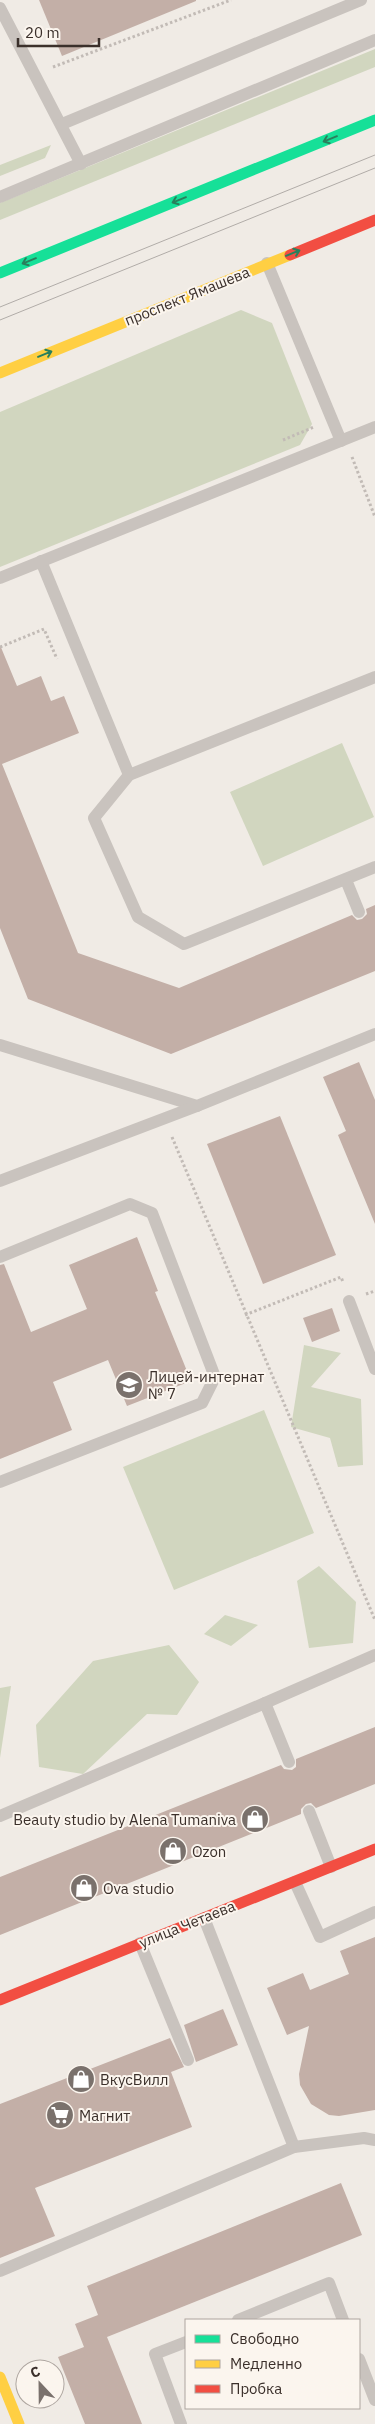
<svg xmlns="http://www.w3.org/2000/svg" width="375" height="2424" viewBox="0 0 375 2424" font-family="'IBM Plex Sans',sans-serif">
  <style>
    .green { fill: #d1d6bf }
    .building { fill: #c3afa7 }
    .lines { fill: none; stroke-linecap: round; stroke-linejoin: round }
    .path { stroke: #c2bbb6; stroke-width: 3; stroke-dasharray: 2.5 2.5; stroke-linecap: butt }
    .lane { stroke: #c9c3be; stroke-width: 12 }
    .fast { stroke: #16e098; stroke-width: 11 }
    .slow { stroke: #ffcf43; stroke-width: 11 }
    .jam { stroke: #f24e42; stroke-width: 11 }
    .tram { stroke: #b1aca8; stroke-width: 1 }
    .oneway { stroke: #2a7f5c }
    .labels { text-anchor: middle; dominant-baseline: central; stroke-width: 4; stroke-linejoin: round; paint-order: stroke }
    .street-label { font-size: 15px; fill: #3b302b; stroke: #fbf5ee }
    .poi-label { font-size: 15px; fill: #3b302b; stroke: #fbf5ee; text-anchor: start }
  </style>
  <rect width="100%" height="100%" fill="#f0ebe5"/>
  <g class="green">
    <path d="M375 49V67L0 220V203Z"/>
    <path d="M51 145 45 158 0 176V165Z"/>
    <path d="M241 310 272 323 312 424 300 445 0 567V412Z"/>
    <path d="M342 743 374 817 263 866 230 792Z"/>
    <path d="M304 1345 341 1353 311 1387 361 1399 363 1465 338 1467 330 1438 291 1427Z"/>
    <path d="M264 1410 314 1533 174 1590 123 1467Z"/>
    <path d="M319 1566 356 1602 353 1643 309 1648 297 1581Z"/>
    <path d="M225 1615 258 1625 231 1646 204 1634Z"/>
    <path d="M169 1645 199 1682 177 1715 147 1714 83 1774 39 1767 36 1725 93 1661Z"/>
    <path d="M11 1686 0 1758V1688Z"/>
  </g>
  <g class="building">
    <path d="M39 0H196V1L62 56Z"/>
    <path d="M0 645 17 686 41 676 51 701 64 696 79 733 2 764 78 953 179 988 352 915 357 920 362 919 367 914 366 909 375 905V971L171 1054 28 999 0 928Z"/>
    <path d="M359 1062 375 1100V1224L338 1135 346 1131 323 1077Z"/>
    <path d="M280 1116 336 1255 263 1284 207 1144Z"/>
    <path d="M137 1237 158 1291 155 1292 191 1381 127 1406 108 1360 53 1382 72 1430 0 1459V1265L4 1264 31 1332 87 1309 69 1265Z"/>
    <path d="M332 1308 340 1331 312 1342 303 1318Z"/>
    <path d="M375 1727V1784L316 1808 311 1803 306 1804 301 1809V1814L0 1935V1877L281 1765 284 1769 292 1770 296 1767V1759Z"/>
    <path d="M375 1937V2110L339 2116 329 2115 311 2104 300 2085 299 2074 309 2026 287 2035 267 1988 303 1973 310 1990 349 1974 340 1951Z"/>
    <path d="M223 2009 238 2045 196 2062 184 2025Z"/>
    <path d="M170 2038 184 2067 171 2072 192 2127 35 2188 55 2236 0 2258V2104Z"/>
    <path d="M341 2183 362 2235 107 2337 142 2424H85L58 2357 84 2347 75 2324 98 2315 87 2286Z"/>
  </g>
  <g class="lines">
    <g class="path">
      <path d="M53 67 231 0"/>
      <path d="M283 440 314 427"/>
      <path d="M352 457 375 517"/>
      <path d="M0 647 44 629 57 659"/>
      <path d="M172 1137 375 1620"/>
      <path d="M366 1294 375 1291"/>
      <path d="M245 1315 341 1277 343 1282"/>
    </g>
    <g class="lane">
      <path d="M0 8 81 164"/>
      <path d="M62 124 361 0"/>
      <path d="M0 197 375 40"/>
      <path d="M267 263 341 441"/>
      <path d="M41 561 129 775"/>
      <path d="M0 578 375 427"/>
      <path d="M375 677 129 775 94 818 138 917 184 944 375 867"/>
      <path d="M346 880 359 912"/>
      <path d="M0 1045 197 1106 375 1034"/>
      <path d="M0 1181 197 1106"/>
      <path d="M0 1257 130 1204 152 1213 215 1377 202 1403 0 1482"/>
      <path d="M349 1301 375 1369"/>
      <path d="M265 1703 375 1655"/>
      <path d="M309 1811 331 1867"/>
      <path d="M0 1816 265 1703 289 1762"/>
      <path d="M295 1882 320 1937 375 1912"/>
      <path d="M204 1918 294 2147"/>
      <path d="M140 1943 188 2060"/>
      <path d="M0 2271 294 2147 364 2138 375 2140"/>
      <path d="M238 2320 329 2283 343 2320"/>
      <path d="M359 2359 375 2400"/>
      <path d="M181 2424 155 2354 186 2342"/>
    </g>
    <path class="fast" d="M0 273 375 120"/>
    <g class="slow">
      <path d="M0 373 290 255"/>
      <path d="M0 2377 19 2424"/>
    </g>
    <g class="jam">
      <path d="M290 255 375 220"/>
      <path d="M0 2000 375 1849"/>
    </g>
    <g class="tram">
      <path d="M0 307 375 155"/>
      <path d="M0 320 375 168"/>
    </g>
  </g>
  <defs><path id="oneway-shaft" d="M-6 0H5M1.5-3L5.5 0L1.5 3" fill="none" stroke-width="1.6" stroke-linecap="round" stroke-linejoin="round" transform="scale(1.25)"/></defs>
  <g class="oneway">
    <use href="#oneway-shaft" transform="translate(330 139) rotate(158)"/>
    <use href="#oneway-shaft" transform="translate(179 200) rotate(158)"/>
    <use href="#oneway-shaft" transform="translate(293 253) rotate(-22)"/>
    <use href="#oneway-shaft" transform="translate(29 261) rotate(158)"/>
    <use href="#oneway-shaft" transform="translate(45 354) rotate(-22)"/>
  </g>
  <defs>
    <g id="school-disc" transform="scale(1.4375)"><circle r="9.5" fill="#7a716c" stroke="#fbf5ee"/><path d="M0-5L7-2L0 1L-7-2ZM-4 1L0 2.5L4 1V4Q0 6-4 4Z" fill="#fff"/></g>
    <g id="shop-disc" transform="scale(1.4375)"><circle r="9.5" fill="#7a716c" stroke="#fbf5ee"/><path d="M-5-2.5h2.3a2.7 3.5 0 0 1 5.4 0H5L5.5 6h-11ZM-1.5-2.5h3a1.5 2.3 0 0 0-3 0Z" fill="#fff"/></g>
    <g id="supermarket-disc" transform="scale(1.4375)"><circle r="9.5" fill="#7a716c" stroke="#fbf5ee"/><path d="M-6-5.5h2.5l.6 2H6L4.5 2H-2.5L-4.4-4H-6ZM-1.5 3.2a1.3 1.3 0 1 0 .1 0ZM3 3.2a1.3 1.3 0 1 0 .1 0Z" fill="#fff"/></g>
  </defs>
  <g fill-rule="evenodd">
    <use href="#school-disc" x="129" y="1385"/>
    <use href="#shop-disc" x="255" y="1819"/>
    <use href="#shop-disc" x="173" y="1851"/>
    <use href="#shop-disc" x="84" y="1888"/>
    <use href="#shop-disc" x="81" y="2079"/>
    <use href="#supermarket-disc" x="60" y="2115"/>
  </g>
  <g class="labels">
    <g class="street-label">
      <text transform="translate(187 296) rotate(-22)">проспект Ямашева</text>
      <text transform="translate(187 1924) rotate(-22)">улица Четаева</text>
    </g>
    <g class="poi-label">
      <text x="148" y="1376">Лицей-интернат<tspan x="148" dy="17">№ 7</tspan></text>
      <text x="236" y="1819" text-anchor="end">Beauty studio by Alena Tumaniva</text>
      <text x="192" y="1851">Ozon</text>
      <text x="103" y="1888">Ova studio</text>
      <text x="100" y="2079">ВкусВилл</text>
      <text x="79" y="2115">Магнит</text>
    </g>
  </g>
  <rect x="185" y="2319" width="175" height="90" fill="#fbf5ee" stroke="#aea6a0"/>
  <rect x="195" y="2335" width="25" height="8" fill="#16e098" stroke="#aea6a0"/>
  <text x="230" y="2344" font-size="15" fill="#3b302b">Свободно</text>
  <rect x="195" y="2360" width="25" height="8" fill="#ffcf43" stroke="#aea6a0"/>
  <text x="230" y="2369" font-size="15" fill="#3b302b">Медленно</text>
  <rect x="195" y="2385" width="25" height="8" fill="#f24e42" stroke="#aea6a0"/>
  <text x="230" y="2394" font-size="15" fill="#3b302b">Пробка</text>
  <g transform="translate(40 2384) rotate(338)"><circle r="24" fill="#fbf5ee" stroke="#aea6a0"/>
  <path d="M0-4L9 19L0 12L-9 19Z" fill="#7a716c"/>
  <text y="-8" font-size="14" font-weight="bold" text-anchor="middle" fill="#3b302b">С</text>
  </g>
  <path d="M18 38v8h81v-8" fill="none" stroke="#3b302b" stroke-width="2.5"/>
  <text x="25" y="38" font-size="15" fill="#3b302b" stroke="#fbf5ee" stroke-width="4" paint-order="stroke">20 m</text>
</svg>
